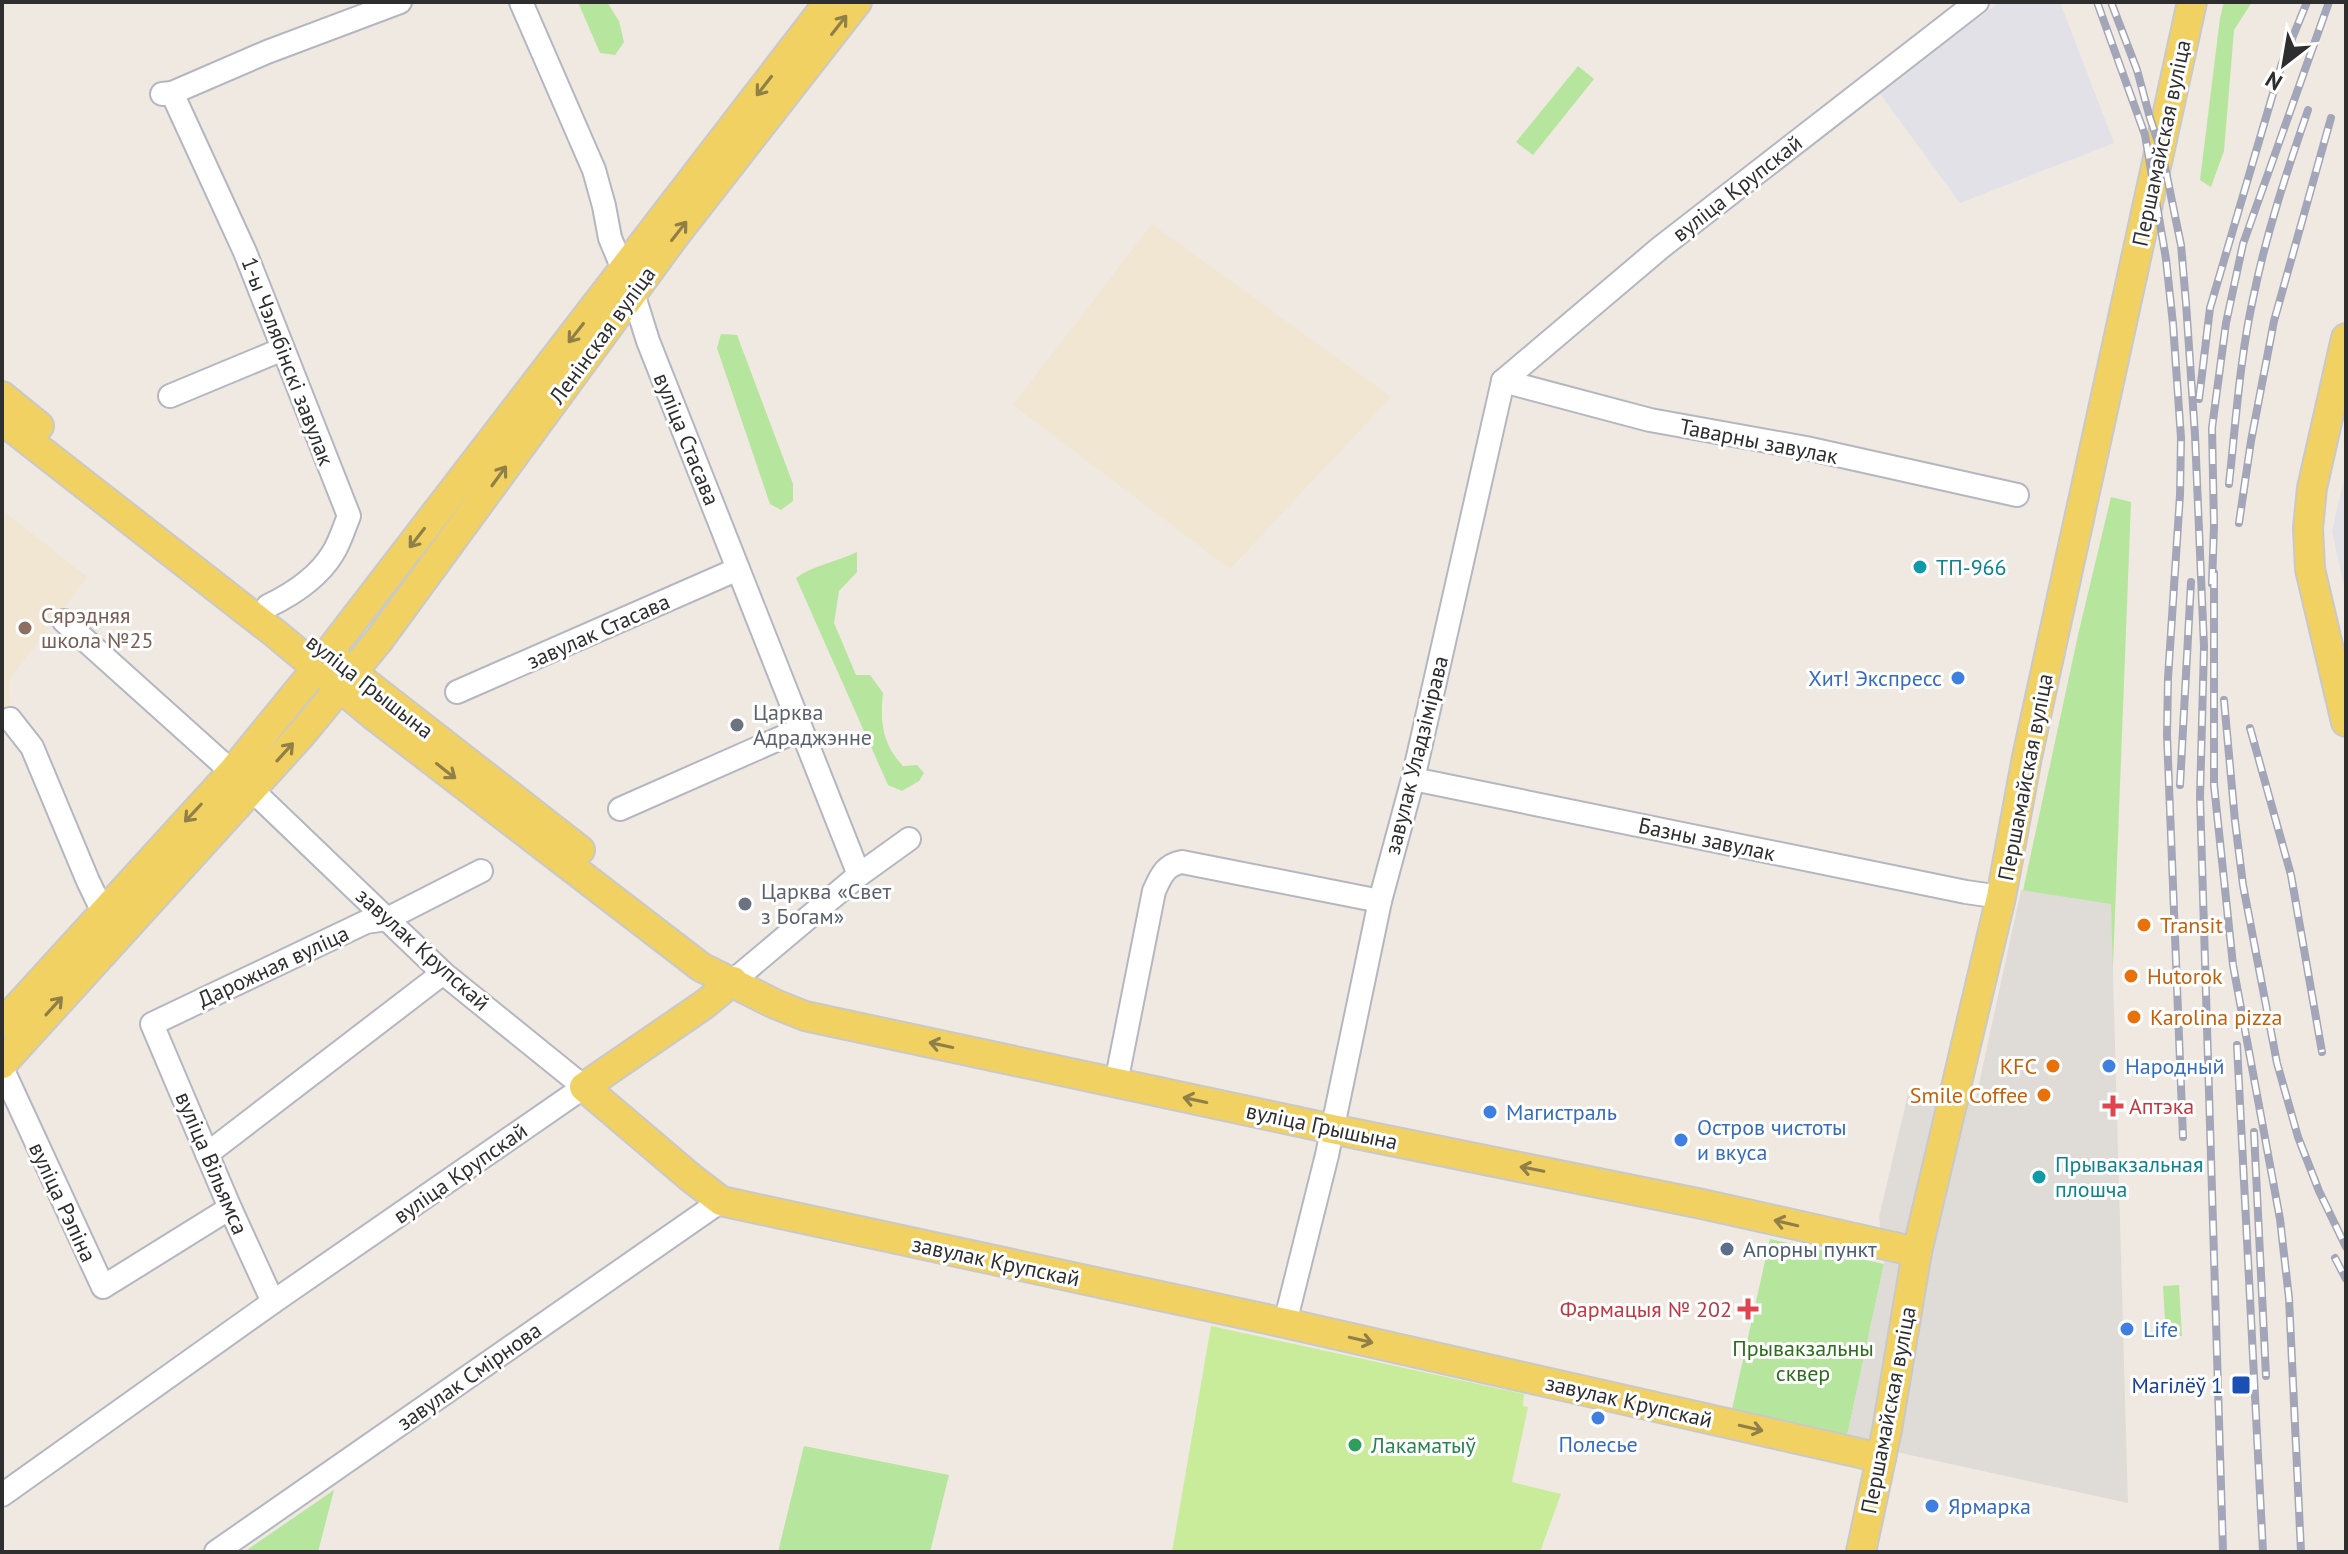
<svg xmlns="http://www.w3.org/2000/svg" width="2348" height="1554" viewBox="0 0 2348 1554" font-family="'PT Sans',sans-serif">
  <style>
    .industrial { fill: #e3e1e8 }
    .education { fill: #f0e6d1 }
    .green { fill: #b6e59e }
    .pitch { fill: #c9ec9a }
    .plaza { fill: #dfdcd8 }
    .lines { fill: none; stroke-linecap: round; stroke-linejoin: round }
    .minor-casing { stroke: #b4b7c1; stroke-width: 26 }
    .major-casing { stroke: #c9c9c9; stroke-width: 32 }
    .minor { stroke: #fff; stroke-width: 22 }
    .major { stroke: #f2d163; stroke-width: 28 }
    .rail-casing { stroke: #a3a6b8; stroke-width: 8 }
    .rail { stroke: #fff; stroke-width: 5; stroke-dasharray: 15; stroke-linecap: butt }
    .oneway { stroke: #908048 }
    .culture-dot { fill: #0f9aa8; stroke: #fff; stroke-width: 3 }
    .education-dot { fill: #8d6e63; stroke: #fff; stroke-width: 3 }
    .shop-dot { fill: #3f7fe0; stroke: #fff; stroke-width: 3 }
    .worship-dot { fill: #6b7280; stroke: #fff; stroke-width: 3 }
    .food-dot { fill: #e8710a; stroke: #fff; stroke-width: 3 }
    .health-dot { fill: #e0444e; stroke: #fff; stroke-width: 3 }
    .service-dot { fill: #5c6f8a; stroke: #fff; stroke-width: 3 }
    .transit-dot { fill: #1a4fb4; stroke: #fff; stroke-width: 3 }
    .leisure-dot { fill: #2e9e5b; stroke: #fff; stroke-width: 3 }
    .labels { text-anchor: middle; dominant-baseline: central; stroke-width: 6; stroke-linejoin: round; paint-order: stroke }
    .street-label { font-size: 22px; fill: #2e2e2e; stroke: #fff }
    .culture-label { font-size: 22px; fill: #0d838f; stroke: #fff; text-anchor: start }
    .education-label { font-size: 22px; fill: #785e54; stroke: #fff; text-anchor: start }
    .shop-label { font-size: 22px; fill: #366cbe; stroke: #fff; text-anchor: start }
    .worship-label { font-size: 22px; fill: #5b616d; stroke: #fff; text-anchor: start }
    .food-label { font-size: 22px; fill: #c56008; stroke: #fff; text-anchor: start }
    .health-label { font-size: 22px; fill: #be3a42; stroke: #fff; text-anchor: start }
    .service-label { font-size: 22px; fill: #4e5e75; stroke: #fff; text-anchor: start }
    .park-label { font-size: 22px; fill: #2c6e1b; stroke: #fff }
    .transit-label { font-size: 22px; fill: #164399; stroke: #fff; text-anchor: end }
    .leisure-label { font-size: 22px; fill: #27864d; stroke: #fff; text-anchor: start }
  </style>
  <rect width="100%" height="100%" fill="#efe9e1"/>
  <g class="industrial">
    <path d="M2000 2H2060L2114 143 1960 203 1878 91Z"/>
    <path d="M2346 470V596L2332 531Z"/>
  </g>
  <g class="education">
    <path d="M1152 224 1391 397 1230 569 1013 405Z"/>
    <path d="M2 510 87 577 9 680 10 714 2 723Z"/>
  </g>
  <g class="green">
    <path d="M578 2H607L619 21 624 42 615 55 600 53Z"/>
    <path d="M2224 2H2252L2234 30 2224 151 2211 187 2200 180 2220 18Z"/>
    <path d="M1578 66 1594 79 1533 155 1516 142Z"/>
    <path d="M721 334 737 335 793 484V501L781 510 770 504 717 348Z"/>
    <path d="M2111 497 2131 502 2106 1145 1973 1123 2078 635Z"/>
    <path d="M857 552V572L839 591 834 623 856 675H870L883 693C880 722 882 744 903 766L917 765 924 773 919 781 902 791 888 785 796 578C814 565 836 562 857 552Z"/>
    <path d="M1770 1239 1884 1264 1846 1441 1732 1409Z"/>
    <path d="M2179 1285 2182 1336 2166 1337 2163 1286Z"/>
    <path d="M804 1446 949 1475 930 1552H778Z"/>
    <path d="M334 1490 318 1552H244Z"/>
  </g>
  <path class="pitch" d="M1211 1326 1524 1394 1523 1406 1528 1407 1512 1482 1561 1494 1540 1552H1172Z"/>
  <path class="plaza" d="M2021 890 2111 904 2128 1503 1846 1441 1884 1264 1879 1217 1909 1090 1975 1102Z"/>
  <g class="lines">
    <g class="minor-casing">
      <g id="minor">
        <path d="M521 2 594 170 604 206 610 238 633 293 648 341 859 875"/>
        <path d="M172 93 245 252 349 516C344 528 340 542 333 553 318 578 293 594 268 606"/>
        <path d="M162 94 172 93 267 52 400 2"/>
        <path d="M1503 381 1660 248 1977 2"/>
        <path d="M1503 381 1650 420 1806 448 2017 495"/>
        <path d="M170 396 283 349"/>
        <path d="M64 621 232 772"/>
        <path d="M457 692 738 569"/>
        <path d="M10 719 32 747 88 881 103 912"/>
        <path d="M1413 779 1966 892 2001 897"/>
        <path d="M620 809 801 729"/>
        <path d="M733 981 859 875 909 839"/>
        <path d="M2 1068 103 1287 230 1208"/>
        <path d="M1116 1083 1154 891C1161 876 1165 865 1182 862L1380 901"/>
        <path d="M207 1154 443 973"/>
        <path d="M273 1302 230 1208 152 1024 366 922 387 919 481 871"/>
        <path d="M1285 1323 1327 1155 1380 901 1413 779 1503 381"/>
        <path d="M2 1495 273 1302 584 1087 443 973 251 789"/>
        <path d="M216 1552 721 1201"/>
      </g>
    </g>
    <g class="major-casing">
      <g id="major">
        <path d="M2346 338 2312 488 2308 528 2310 569 2346 722"/>
        <path d="M2 396 39 426"/>
        <path d="M2 420 276 634 373 715 701 967 775 1004 805 1016 1332 1129 1702 1204 1917 1252"/>
        <path d="M339 662 580 850"/>
        <path d="M733 981 705 1004 584 1087 690 1177 721 1201 1285 1323 1881 1458"/>
        <path d="M2 1024 232 772 316 669 829 2"/>
        <path d="M2 1064 300 736 379 640 673 238 857 2"/>
        <path d="M1861 1552 1887 1430 1917 1252 2001 897 2027 757 2192 2"/>
      </g>
    </g>
    <use href="#minor" class="minor"/>
    <use href="#major" class="major"/>
    <g class="rail-casing">
      <g id="rail">
        <path d="M2097 2 2145 135 2166 259 2173 324 2181 438 2180 495 2168 678 2167 735 2183 1137"/>
        <path d="M2111 2 2137 70 2150 118 2163 157 2181 245 2186 303 2195 435 2204 647 2200 797 2223 1552"/>
        <path d="M2199 399 2210 308 2282 63 2307 2"/>
        <path d="M2229 484C2236 420 2240 356 2254 294 2267 231 2287 171 2308 110"/>
        <path d="M2239 523 2251 441 2274 321 2331 118"/>
        <path d="M2214 573V785L2233 965 2280 1219 2289 1298 2301 1552"/>
        <path d="M2212 584 2214 525 2212 428 2226 323 2243 244 2329 2"/>
        <path d="M2224 700 2235 821 2243 885 2277 1063 2298 1137 2319 1191 2346 1247"/>
        <path d="M2250 728 2291 875 2322 1052"/>
        <path d="M2180 785 2191 582"/>
        <path d="M2237 1045 2263 1552"/>
        <path d="M2254 1132 2266 1376"/>
        <path d="M2335 1258 2346 1279"/>
      </g>
    </g>
    <use href="#rail" class="rail"/>
  </g>
  <defs><path id="oneway-shaft" d="M-6 0H5M1.5-3L5.5 0L1.5 3" fill="none" stroke-width="1.6" stroke-linecap="round" stroke-linejoin="round" transform="scale(2)"/></defs>
  <g class="oneway">
    <use href="#oneway-shaft" transform="translate(839 25) rotate(-52)"/>
    <use href="#oneway-shaft" transform="translate(764 86) rotate(128)"/>
    <use href="#oneway-shaft" transform="translate(679 231) rotate(-52)"/>
    <use href="#oneway-shaft" transform="translate(576 333) rotate(128)"/>
    <use href="#oneway-shaft" transform="translate(499 476) rotate(-54)"/>
    <use href="#oneway-shaft" transform="translate(417 538) rotate(128)"/>
    <use href="#oneway-shaft" transform="translate(285 752) rotate(-48)"/>
    <use href="#oneway-shaft" transform="translate(446 771) rotate(38)"/>
    <use href="#oneway-shaft" transform="translate(193 813) rotate(133)"/>
    <use href="#oneway-shaft" transform="translate(54 1006) rotate(-48)"/>
    <use href="#oneway-shaft" transform="translate(941 1045) rotate(-168)"/>
    <use href="#oneway-shaft" transform="translate(1195 1100) rotate(-168)"/>
    <use href="#oneway-shaft" transform="translate(1532 1169) rotate(-169)"/>
    <use href="#oneway-shaft" transform="translate(1786 1223) rotate(-167)"/>
    <use href="#oneway-shaft" transform="translate(1361 1340) rotate(13)"/>
    <use href="#oneway-shaft" transform="translate(1751 1428) rotate(13)"/>
  </g>
  <g class="culture-dot">
    <circle cx="1920" cy="567" r="8"/>
    <circle cx="2039" cy="1177" r="8"/>
  </g>
  <circle class="education-dot" cx="25" cy="628" r="8"/>
  <g class="shop-dot">
    <circle cx="1958" cy="678" r="8"/>
    <circle cx="2109" cy="1066" r="8"/>
    <circle cx="1490" cy="1112" r="8"/>
    <circle cx="1681" cy="1140" r="8"/>
    <circle cx="2127" cy="1329" r="8"/>
    <circle cx="1598" cy="1418" r="8"/>
    <circle cx="1932" cy="1506" r="8"/>
  </g>
  <g class="worship-dot">
    <circle cx="737" cy="725" r="8"/>
    <circle cx="745" cy="904" r="8"/>
  </g>
  <g class="food-dot">
    <circle cx="2144" cy="925" r="8"/>
    <circle cx="2131" cy="976" r="8"/>
    <circle cx="2134" cy="1017" r="8"/>
    <circle cx="2053" cy="1066" r="8"/>
    <circle cx="2044" cy="1095" r="8"/>
  </g>
  <g class="health-dot">
    <path d="M2109 1094h8v8h8v8h-8v8h-8v-8h-8v-8h8z"/>
    <path d="M1744 1297h8v8h8v8h-8v8h-8v-8h-8v-8h8z"/>
  </g>
  <circle class="service-dot" cx="1727" cy="1249" r="8"/>
  <rect class="transit-dot" x="2231" y="1375" width="20" height="20" rx="4"/>
  <circle class="leisure-dot" cx="1355" cy="1445" r="8"/>
  <g class="labels">
    <g class="street-label">
      <text transform="translate(2161 143) rotate(-78)">Першамайская вуліца</text>
      <text transform="translate(1737 188) rotate(-38)">вуліца Крупскай</text>
      <text transform="translate(602 335) rotate(-54)">Ленінская вуліца</text>
      <text transform="translate(288 361) rotate(69)">1-ы Чэлябінскі завулак</text>
      <text transform="translate(687 439) rotate(68)">вуліца Стасава</text>
      <text transform="translate(1759 441) rotate(11)">Таварны завулак</text>
      <text transform="translate(598 631) rotate(-24)">завулак Стасава</text>
      <text transform="translate(370 686) rotate(38)">вуліца Грышына</text>
      <text transform="translate(1416 755) rotate(-76)">завулак Уладзімірава</text>
      <text transform="translate(2025 777) rotate(-79)">Першамайская вуліца</text>
      <text transform="translate(1707 839) rotate(12)">Базны завулак</text>
      <text transform="translate(423 949) rotate(42)">завулак Крупскай</text>
      <text transform="translate(273 966) rotate(-25)">Дарожная вуліца</text>
      <text transform="translate(1322 1126) rotate(12)">вуліца Грышына</text>
      <text transform="translate(212 1163) rotate(67)">вуліца Вільямса</text>
      <text transform="translate(460 1173) rotate(-35)">вуліца Крупскай</text>
      <text transform="translate(63 1202) rotate(65)">вуліца Рэпіна</text>
      <text transform="translate(996 1261) rotate(12)">завулак Крупскай</text>
      <text transform="translate(469 1376) rotate(-35)">завулак Смірнова</text>
      <text transform="translate(1629 1401) rotate(13)">завулак Крупскай</text>
      <text transform="translate(1888 1410) rotate(-79)">Першамайская вуліца</text>
    </g>
    <g class="culture-label">
      <text x="1936" y="567">ТП-966</text>
      <text x="2055" y="1164">Прывакзальная<tspan x="2055" dy="25">плошча</tspan></text>
    </g>
    <g class="education-label">
      <text x="41" y="615">Сярэдняя<tspan x="41" dy="25">школа №25</tspan></text>
    </g>
    <g class="shop-label">
      <text x="1942" y="678" text-anchor="end">Хит! Экспресс</text>
      <text x="2125" y="1066">Народный</text>
      <text x="1506" y="1112">Магистраль</text>
      <text x="1697" y="1127">Остров чистоты<tspan x="1697" dy="25">и вкуса</tspan></text>
      <text x="2143" y="1329">Life</text>
      <text x="1598" y="1444" text-anchor="middle">Полесье</text>
      <text x="1948" y="1506">Ярмарка</text>
    </g>
    <g class="worship-label">
      <text x="753" y="712">Царква<tspan x="753" dy="25">Адраджэнне</tspan></text>
      <text x="761" y="891">Царква «Свет<tspan x="761" dy="25">з Богам»</tspan></text>
    </g>
    <g class="food-label">
      <text x="2160" y="925">Transit</text>
      <text x="2147" y="976">Hutorok</text>
      <text x="2150" y="1017">Karolina pizza</text>
      <text x="2037" y="1066" text-anchor="end">KFC</text>
      <text x="2028" y="1095" text-anchor="end">Smile Coffee</text>
    </g>
    <g class="health-label">
      <text x="2129" y="1106">Аптэка</text>
      <text x="1732" y="1309" text-anchor="end">Фармацыя № 202</text>
    </g>
    <g class="service-label">
      <text x="1743" y="1249">Апорны пункт</text>
    </g>
    <g class="park-label">
      <text x="1803" y="1348">Прывакзальны<tspan x="1803" dy="25">сквер</tspan></text>
    </g>
    <g class="transit-label">
      <text x="2223" y="1385">Магілёў 1</text>
    </g>
    <g class="leisure-label">
      <text x="1371" y="1445">Лакаматыў</text>
    </g>
  </g>
  <rect width="2348" height="1554" fill="none" stroke="#2e2e2e" stroke-width="8"/>
  <g transform="translate(2284 64) rotate(211)" stroke="#ffffff" stroke-width="6" paint-order="stroke">
  <path d="M0-6L14 30L0 20L-14 30Z" fill="#2e2e2e"/>
  <text y="-12" font-size="22" font-weight="bold" text-anchor="middle" fill="#2e2e2e">N</text>
  </g>
</svg>
